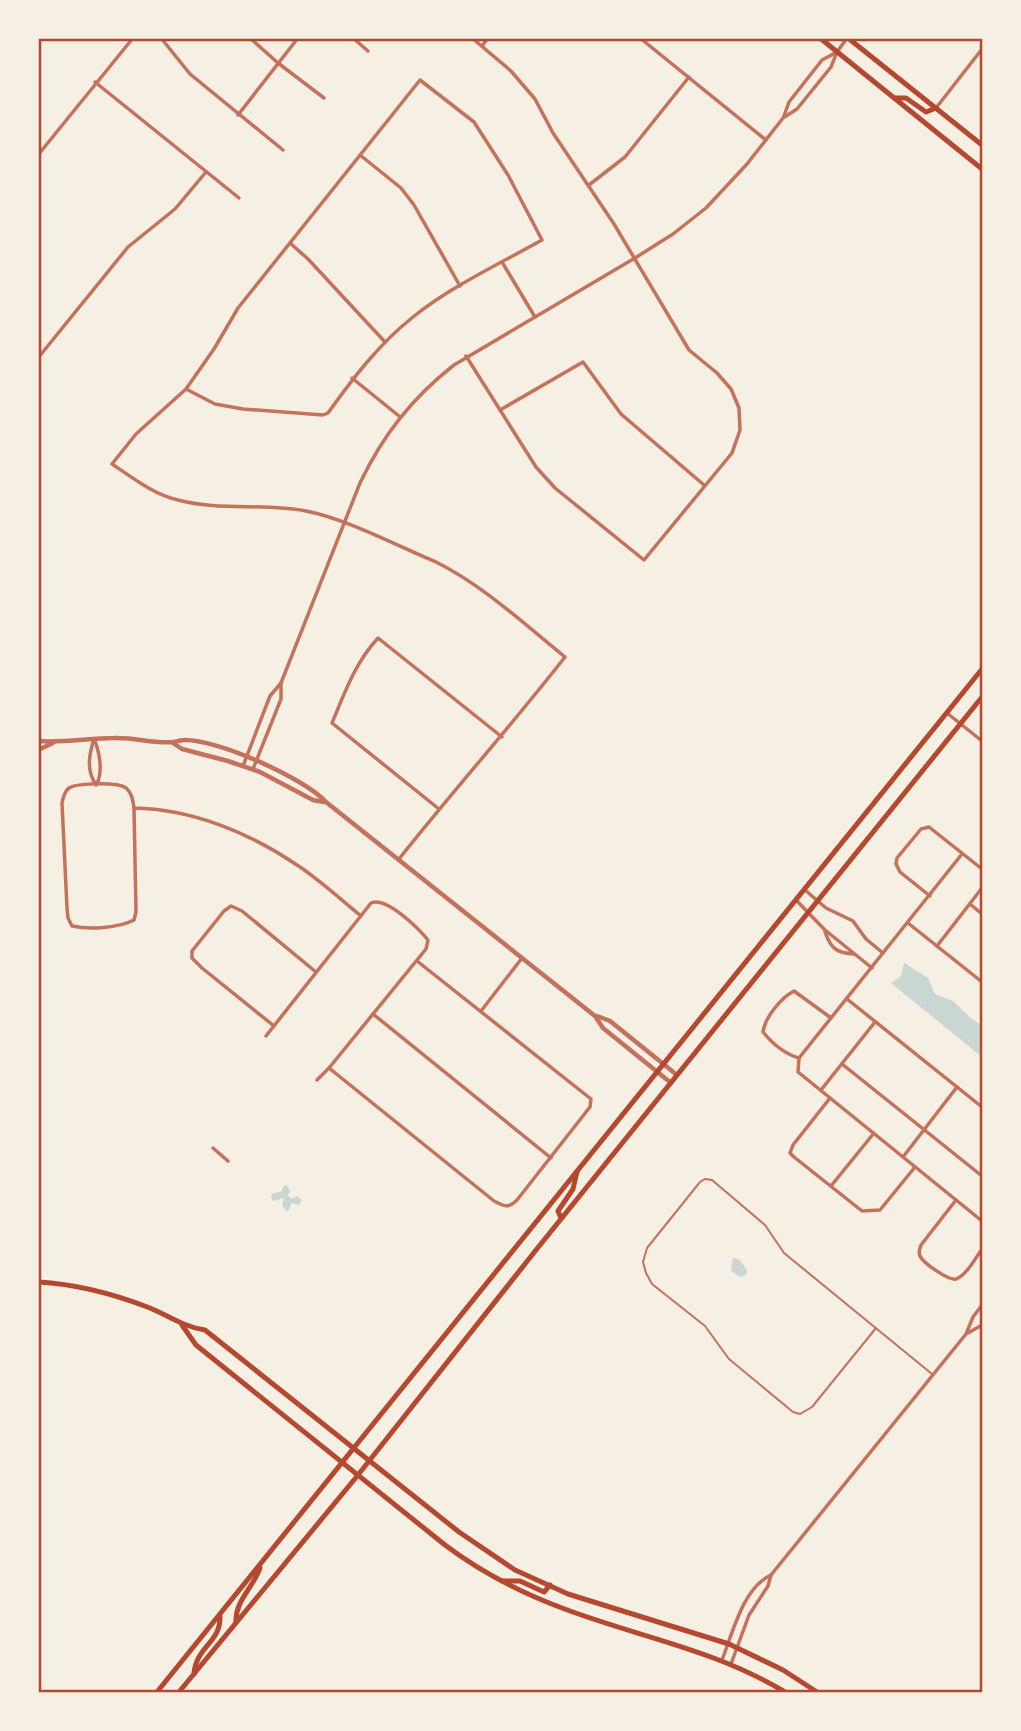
<svg xmlns="http://www.w3.org/2000/svg" width="1021" height="1731" viewBox="0 0 1021 1731" font-family="'Public Sans',sans-serif">
  <style>
    .water { fill: #c9d6d2 }
    .lines { fill: none; stroke-linecap: round; stroke-linejoin: round }
    .service { stroke: #c5725c; stroke-width: 2 }
    .minor { stroke: #c5725c; stroke-width: 3.5 }
    .tertiary { stroke: #c5725c; stroke-width: 4.5 }
    .secondary { stroke: #b5482f; stroke-width: 5 }
    .neatline { fill: none; stroke: #b5482f; stroke-width: 2.5 }
  </style>
  <rect width="100%" height="100%" fill="#f6efe4"/>
  <g class="water">
    <path d="M904 963 928 978 935 994 953 1001 972 1019 982 1026V1057L891 983 901 976Z"/>
    <path d="M286 1185 290 1190 288 1196 292 1199 297 1196 302 1200 299 1205 291 1203 289 1210 286 1211 282 1205 284 1198 274 1201 271 1198 272 1194 283 1191 282 1188Z"/>
    <path d="M733 1258 739 1259 747 1270 746 1275 740 1277 731 1271Z"/>
  </g>
  <g class="lines">
    <path class="service" d="M876 1328 812 1407 800 1414 793 1412 729 1359 705 1326 652 1284 646 1273 643 1262 647 1248 700 1182 705 1179 712 1180 765 1225 784 1253 932 1374"/>
    <g class="minor">
      <path d="M161 38 190 74 283 150"/>
      <path d="M250 38 278 63 324 98"/>
      <path d="M353 38 368 51"/>
      <path d="M640 38 766 140"/>
      <path d="M482 46 488 38"/>
      <path d="M95 82 239 198"/>
      <path d="M936 108 982 49"/>
      <path d="M238 115 298 38"/>
      <path d="M784 116 789 102 822 60 837 52 847 38"/>
      <path d="M38 155 133 38"/>
      <path d="M360 155 401 188 414 205 460 286"/>
      <path d="M589 185 625 157 689 77"/>
      <path d="M290 243 308 259 385 342"/>
      <path d="M502 262 535 317"/>
      <path d="M466 356 536 467 555 488 644 560 732 453 740 430 739 408 731 389 717 373 689 350 614 224 553 133 535 99 511 71 472 38"/>
      <path d="M38 358 128 247 175 209 206 172"/>
      <path d="M352 378 399 416"/>
      <path d="M186 389 215 404 243 409 323 415 328 413C353 378 379 344 413 317 452 286 499 264 542 240L508 175 474 122 420 80 238 308 214 349 186 389 136 434 112 464C133 478 153 494 178 500 219 511 264 503 306 511 347 519 397 546 436 562 484 586 524 624 565 657 511 726 453 791 399 859"/>
      <path d="M500 410 583 362 621 414 704 485"/>
      <path d="M947 713 982 741"/>
      <path d="M94 739C89 755 86 770 96 785"/>
      <path d="M95 741C100 755 103 770 97 784"/>
      <path d="M243 766 270 696 281 683 360 483C383 435 412 398 454 365L635 258 673 234 706 208 747 164 783 118 797 109 831 67 837 52"/>
      <path d="M253 769 281 699V683"/>
      <path d="M134 808 136 912 134 920C118 928 90 930 72 926L68 918 67 908 62 803C63 798 65 791 69 788 77 783 118 782 126 788 132 793 133 801 134 808 192 809 250 833 297 865 320 880 340 899 361 916"/>
      <path d="M439 809 332 723C345 692 355 663 378 638L502 737"/>
      <path d="M805 890 826 908 853 921 866 939 883 953"/>
      <path d="M930 896 900 872 896 864 897 858 921 829 929 827 982 869"/>
      <path d="M796 900 825 930 872 968"/>
      <path d="M970 904 982 914"/>
      <path d="M908 923 982 982"/>
      <path d="M825 932C831 949 837 953 854 954"/>
      <path d="M937 946 982 888"/>
      <path d="M847 999 982 1107"/>
      <path d="M481 1011 522 958"/>
      <path d="M373 1014 551 1158"/>
      <path d="M274 1026 202 968 192 958V951L224 911 231 906 242 911 316 972"/>
      <path d="M266 1036 371 903C386 896 418 928 428 940L426 949 329 1068 317 1080"/>
      <path d="M799 1058 962 854"/>
      <path d="M799 1058 798 1072 982 1221"/>
      <path d="M799 1058C785 1054 772 1043 763 1032 765 1017 781 998 794 991L831 1018"/>
      <path d="M842 1064 982 1176"/>
      <path d="M329 1068 494 1201C504 1206 508 1209 517 1200L590 1107 591 1099 417 961"/>
      <path d="M821 1090 875 1022"/>
      <path d="M830 1098 793 1145 790 1153 794 1157 862 1211 880 1210 915 1167"/>
      <path d="M213 1148 228 1161"/>
      <path d="M903 1157 957 1087"/>
      <path d="M831 1186 874 1133"/>
      <path d="M956 1200 921 1245C920 1249 918 1251 920 1256 923 1263 949 1281 956 1279 967 1275 976 1257 982 1249"/>
      <path d="M968 1333 982 1325"/>
      <path d="M722 1660C733 1632 743 1588 771 1575"/>
      <path d="M731 1664 749 1615 768 1586 771 1575 966 1334 973 1317 982 1305"/>
    </g>
    <g class="tertiary">
      <path d="M38 741C64 743 89 738 114 738 134 737 154 744 173 742 177 742 180 740 184 740 217 739 304 778 326 802L595 1016 603 1028 671 1083"/>
      <path d="M173 743 182 749 228 761 260 772 313 800 324 802"/>
      <path d="M38 750 53 743"/>
      <path d="M597 1016 610 1021 677 1075"/>
    </g>
    <g class="secondary">
      <path d="M820 38 982 169"/>
      <path d="M848 38 982 145"/>
      <path d="M895 98H906L926 112 936 108"/>
      <path d="M561 1218 558 1211 573 1189 577 1172"/>
      <path d="M38 1282C77 1284 114 1294 150 1308 169 1316 184 1327 205 1330L459 1532 515 1570 568 1594 729 1644 783 1670 817 1692"/>
      <path d="M182 1325 196 1345 445 1545C481 1572 519 1592 562 1608 638 1637 714 1649 785 1692"/>
      <path d="M502 1581H520L544 1592 550 1585"/>
      <path d="M236 1622C235 1601 253 1588 260 1568"/>
      <path d="M194 1674C196 1646 221 1643 220 1616"/>
      <path d="M157 1692 982 669"/>
      <path d="M179 1692 358 1475 536 1250 982 697"/>
    </g>
  </g>
  <rect width="1021" height="1731" fill="none" stroke="#f6efe4" stroke-width="80"/>
  <rect x="40" y="40" width="941" height="1651" class="neatline"/>
</svg>
